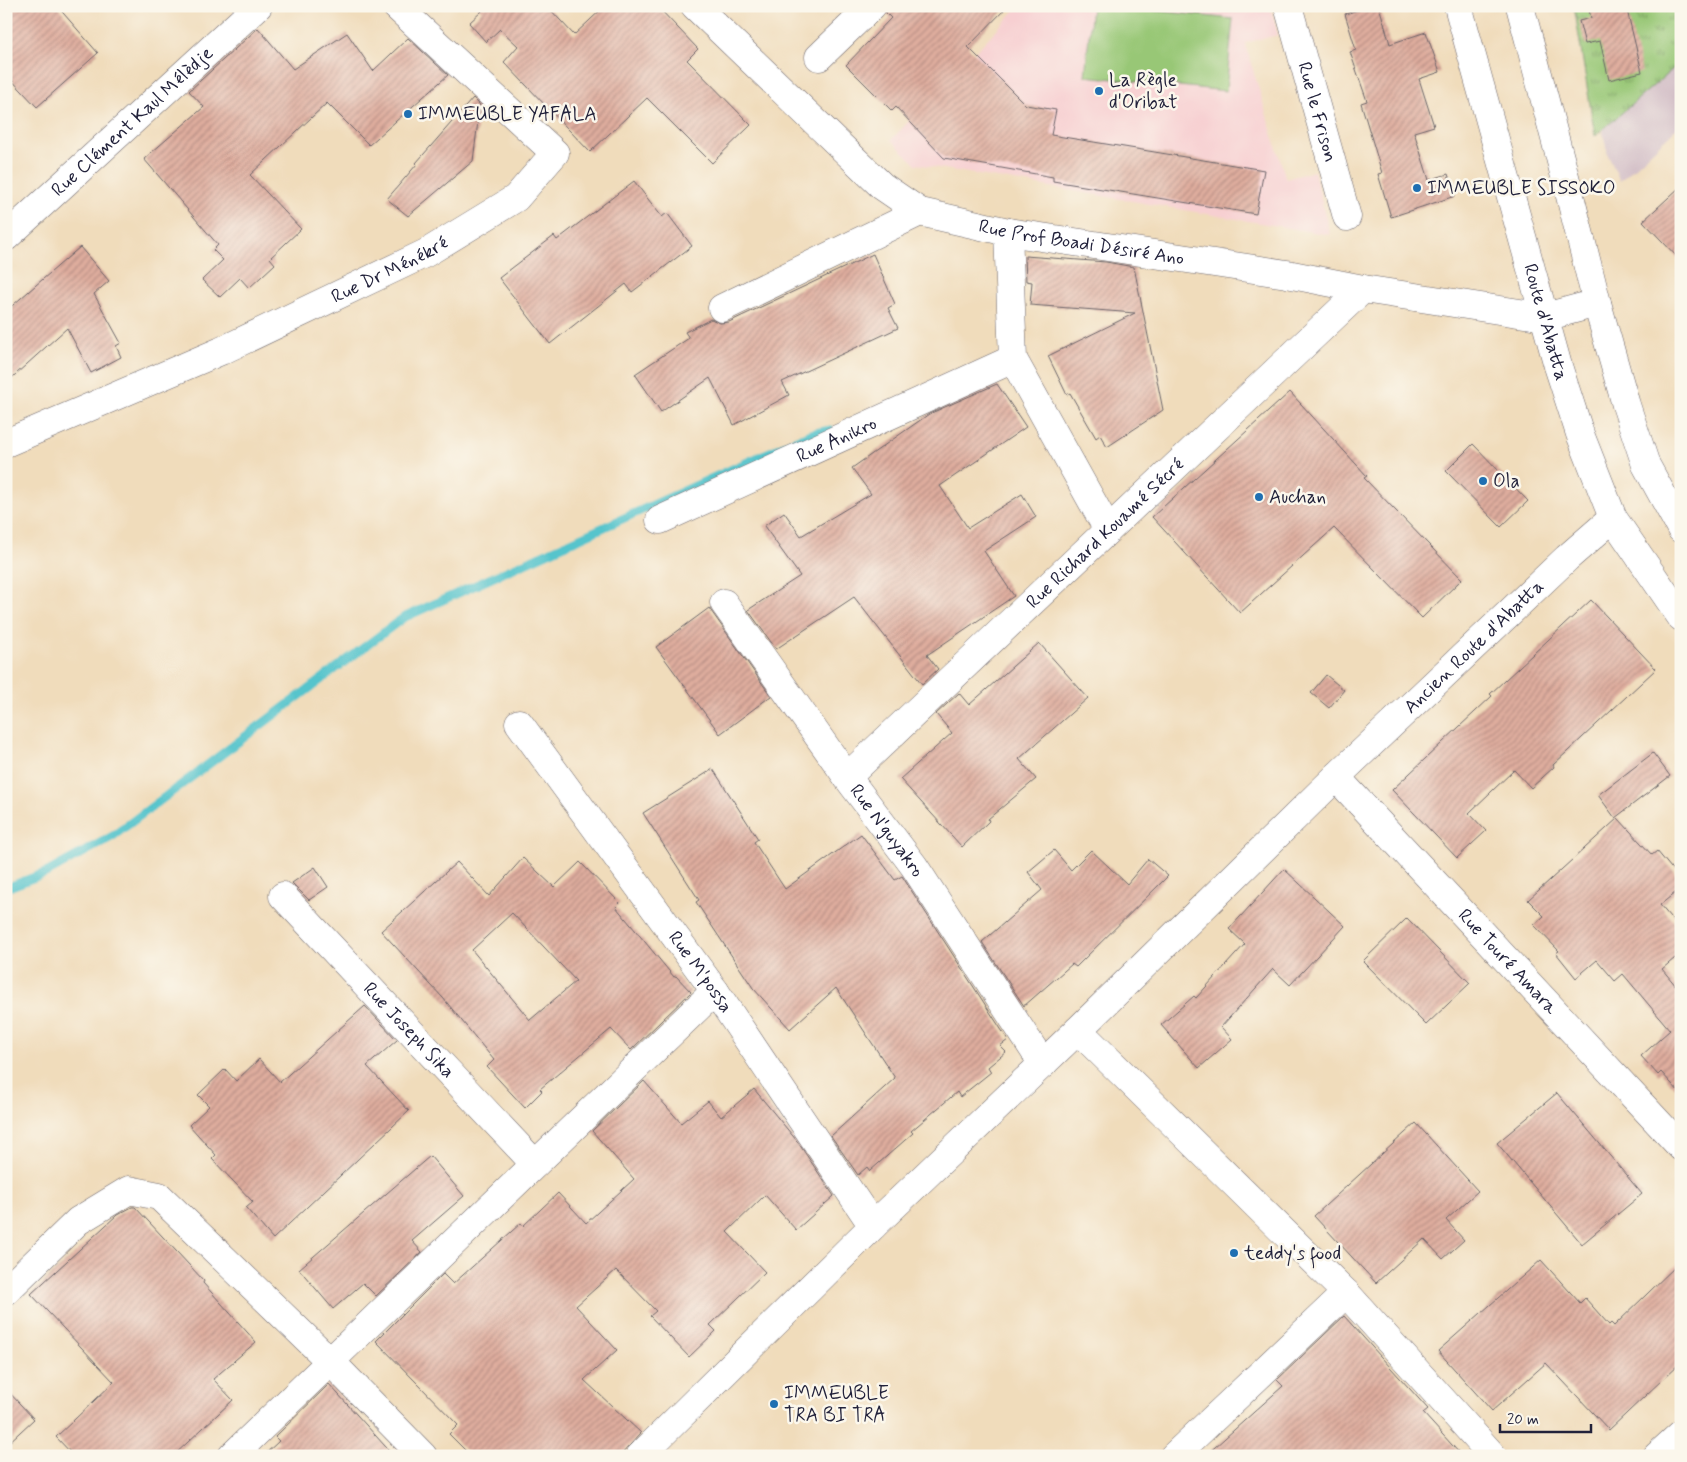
<svg xmlns="http://www.w3.org/2000/svg" width="1687" height="1462" viewBox="0 0 1687 1462" font-family="Mynerve,sans-serif">
  <style>
    .built { fill: #f7cfd1 }
    .industrial { fill: #d2bdc6 }
    .grass { fill: url(#grass-tufts); stroke: #5d7458 }
    .pitch { fill: #98c776; stroke: #5d7458 }
    .lines { fill: none; stroke-linecap: round; stroke-linejoin: round }
    .stream { stroke: #56c4cc; stroke-width: 9 }
    .building { fill: url(#building-hatch); fill-rule: evenodd }
    .minor-casing { stroke: #6a6368; stroke-width: 29 }
    .tertiary-casing { stroke: #6a6368; stroke-width: 29 }
    .minor { stroke: #fff; stroke-width: 28 }
    .tertiary { stroke: #fff; stroke-width: 28 }
    .poi-dot { fill: #1f6fb2; stroke: #fbf7ec; stroke-width: 2 }
    .labels { text-anchor: middle; dominant-baseline: central; stroke-width: 5; stroke-linejoin: round; paint-order: stroke }
    .poi-label { font-size: 19px; fill: #22223b; stroke: #fbf7ec; text-anchor: start }
    .street-label { font-size: 19px; fill: #22223b; stroke: #fbf7ec }
  </style>
  <defs>
    <pattern id="grass-tufts" width="24" height="20" patternUnits="userSpaceOnUse" patternTransform="scale(1.25)"><rect width="24" height="20" fill="#98c776"/><path d="M3 7l-1-3M5 7V3M7 7l1-3M15 17l-1-3M17 17v-4M19 17l1-3" fill="none" stroke="#7ca162"/></pattern>
    <pattern id="building-hatch" width="6" height="6" patternUnits="userSpaceOnUse" patternTransform="scale(1.25)"><rect width="6" height="6" fill="#dfad9e"/><path d="M-1 1l2-2M0 6l6-6M5 7l2-2" fill="none" stroke="#b48c82"/></pattern>
  </defs>
  <rect width="100%" height="100%" fill="#fbf7ec"/>
  <filter id="ink" filterUnits="userSpaceOnUse"><feTurbulence type="fractalNoise" baseFrequency=".02" numOctaves="2"/><feDisplacementMap in="SourceGraphic" scale="10" xChannelSelector="R" yChannelSelector="G"/><feConvolveMatrix kernelMatrix="1 2 1 2 8 2 1 2 1" color-interpolation-filters="sRGB"/></filter>
  <filter id="wash" filterUnits="userSpaceOnUse"><feTurbulence type="fractalNoise" baseFrequency=".0096" numOctaves="4" result="noise"/><feDisplacementMap in="SourceGraphic" scale="20" xChannelSelector="R" yChannelSelector="G"/><feGaussianBlur stdDeviation="1.12" result="paint"/><feColorMatrix in="noise" values="0 0 0 0 0 0 0 0 0 0 0 0 0 0 0 0 0 1.4 0 .05"/><feComposite in="paint" operator="in"/></filter>
  <g filter="url(#wash)">
    <rect width="100%" height="100%" fill="#f0dcbb"/>
    <path class="built" d="M1019 6H1270L1278 35 1245 43 1286 179 1314 171 1330 235 916 164 891 140Z"/>
    <path class="industrial" d="M1574 6H1681V124L1620 181 1608 155Z"/>
    <path class="grass" d="M1574 6H1681V62L1595 136Z"/>
    <path class="pitch" d="M1092 6H1111L1233 19 1226 91 1085 76Z"/>
    <g class="lines">
      <path class="stream" d="M6 888 48 872 113 836 403 618 810 434 831 430"/>
    </g>
    <g id="blocks">
      <g class="building">
        <path d="M6 6H57L98 53 37 107 6 74Z"/>
        <path d="M477 6H547L574 35 605 6H657L698 49 687 60 751 125 712 163 647 98 590 152 504 62 518 46 500 29 486 42 469 23 482 11Z"/>
        <path d="M887 6H1008L968 47 1026 105 1056 110 1051 135 1264 170 1256 214 1053 181V177L944 158 896 107 892 111 846 65 891 18 886 13Z"/>
        <path d="M1371 6H1379L1390 44 1426 32 1440 72 1419 79 1434 126 1414 132 1429 180 1448 174 1455 196 1391 217 1378 174 1382 173 1361 103 1367 101 1350 52 1356 50 1345 14Z"/>
        <path d="M1588 6H1626L1642 72 1609 80 1600 41 1585 44 1579 21 1591 18Z"/>
        <path d="M258 28 293 69 347 33 373 71 408 38 448 75 369 145 327 103 250 175 301 229 270 258 275 264 249 288 240 278 220 297 202 280 223 260 213 250 218 245 144 159 204 107 189 91Z"/>
        <path d="M473 98 480 105 473 161 408 216 387 199 417 164 416 163Z"/>
        <path d="M634 181 662 217 667 213 692 246 632 292 626 284 550 344 499 278 554 236 557 240Z"/>
        <path d="M1681 186V261L1643 221Z"/>
        <path d="M80 247 109 281 94 294 121 343 116 346 121 357 91 373 67 328 6 383V311Z"/>
        <path d="M873 254 895 304 888 308 898 328 782 382 789 395 734 425 710 378 661 412 635 374 689 338 685 332 711 319 720 323 729 322Z"/>
        <path d="M1025 256 1106 262 1134 267 1163 410 1107 447 1100 435 1096 438 1070 393 1067 395 1048 356 1135 313 1030 305 1032 282 1026 281Z"/>
        <path d="M997 384 1026 427 940 486 968 528 1022 494 1036 517 984 551 1014 596 927 655 938 669 922 684 854 597 776 649 748 610 800 576 764 526 784 512 801 536 871 494 852 468 929 414Z"/>
        <path d="M1290 392 1367 476 1364 478 1462 579 1422 618 1334 528 1240 613 1152 517Z"/>
        <path d="M1473 444 1528 501 1501 527 1446 471Z"/>
        <path d="M1591 600 1656 669 1553 765 1554 767 1531 788 1514 770 1469 813 1486 831 1457 858 1392 790 1492 696 1490 694Z"/>
        <path d="M709 608 771 696 720 734 656 647Z"/>
        <path d="M1039 643 1088 698 1019 759 1036 779 988 819 989 821 962 847 900 779 952 733 936 714 959 693 969 705Z"/>
        <path d="M1326 675 1344 690 1329 708 1311 693Z"/>
        <path d="M1653 753 1670 776 1615 818 1598 795Z"/>
        <path d="M713 769 758 839 754 842 785 889 861 834 895 880 902 876 1008 1040 1000 1046 1006 1052 988 1067 991 1072 960 1097 957 1092 911 1131 913 1133 870 1171 867 1167 858 1175 831 1136 895 1078 836 988 790 1029 753 988 696 902 699 900 643 813Z"/>
        <path d="M1618 818 1652 855 1657 851 1681 880V888L1660 905 1681 930V953L1662 969 1681 992V1094L1661 1072 1658 1075 1641 1056 1670 1030 1623 974 1615 981 1597 960 1576 978 1556 953 1559 951 1534 925 1544 916 1528 900Z"/>
        <path d="M1054 850 1071 870 1091 850 1127 884 1148 859 1168 876 1076 967 1072 964 1024 1006 982 942 1042 890 1028 872Z"/>
        <path d="M523 858 554 887 580 862 620 903 616 907 674 977 676 976 691 992 631 1050 611 1029 540 1089 542 1091 525 1108 487 1067 494 1060 443 998 381 931 457 862 489 896ZM512 913 576 981 530 1020 472 950Z"/>
        <path d="M315 867 328 887 309 900 292 883Z"/>
        <path d="M1284 869 1345 926 1290 985 1273 969 1221 1027 1232 1039 1199 1068 1161 1025 1194 996 1196 998 1245 944 1229 929Z"/>
        <path d="M1407 918 1470 983 1426 1025 1363 961Z"/>
        <path d="M365 1006 397 1040 367 1066 409 1111 273 1239 246 1208 253 1202 212 1159 216 1155 189 1125 209 1106 198 1095 225 1069 236 1081 259 1059 280 1082Z"/>
        <path d="M644 1081 681 1123 708 1101 721 1117 754 1089 797 1141 834 1196 796 1230 765 1195 727 1232 765 1272 710 1325 716 1331 689 1357 650 1316 656 1311 616 1270 576 1306 617 1350 584 1380 641 1433 620 1456H471L449 1434 458 1425 376 1341 443 1274 453 1284 521 1223 523 1226 558 1193 586 1223 634 1179 592 1131Z"/>
        <path d="M1557 1093 1642 1194 1582 1244 1497 1143Z"/>
        <path d="M1416 1123 1478 1191 1446 1220 1464 1240 1443 1259 1424 1239 1376 1283 1314 1216Z"/>
        <path d="M430 1156 464 1196 412 1241 422 1252 376 1296 363 1283 333 1309 299 1269Z"/>
        <path d="M132 1207H135L204 1281 203 1283 256 1342 213 1379 233 1400 173 1456H74L56 1437 114 1382 31 1294 117 1215Z"/>
        <path d="M1541 1260 1580 1303 1585 1298 1609 1325 1611 1323 1614 1326 1681 1261V1362L1609 1430 1546 1363 1492 1411 1438 1351Z"/>
        <path d="M1344 1316 1428 1409 1423 1413 1462 1456H1205L1283 1386 1277 1380Z"/>
        <path d="M329 1384 394 1456H263L279 1441 275 1437Z"/>
        <path d="M6 1389 34 1419 6 1445Z"/>
      </g>
    </g>
  </g>
  <g filter="url(#ink)">
    <use href="#blocks" fill-opacity="0" stroke="#6a6368" stroke-width="1"/>
    <g class="lines">
      <g class="minor-casing">
        <g id="minor">
          <path id="s1" d="M695 6 882 186 920 212 1008 232 1287 274 1363 289 1545 317 1597 303"/>
          <path id="s2" d="M1288 6 1347 217"/>
          <path d="M819 57 872 6"/>
          <path d="M1008 232 1013 359 1108 530"/>
          <path id="s3" d="M6 237 258 6"/>
          <path d="M722 308 920 212"/>
          <path id="s4" d="M6 443 221 351 426 253 516 198 555 153 396 6"/>
          <path id="s5" d="M660 520 1013 359"/>
          <path id="s6" d="M724 603 847 777 914 866 1043 1064"/>
          <path id="s7" d="M519 723 715 991 873 1226"/>
          <path id="s8" d="M847 777 1363 289"/>
          <path id="s9" d="M1336 777 1681 1147"/>
          <path id="s10" d="M283 896 535 1164"/>
          <path d="M1078 1030 1346 1293 1493 1456"/>
          <path d="M6 1291 78 1221 129 1190 159 1196 330 1361 423 1456"/>
          <path d="M232 1456 715 991"/>
          <path id="s11" d="M640 1456 873 1226 1078 1030 1336 777 1567 558 1613 518"/>
          <path d="M1174 1456 1346 1293"/>
          <path d="M1657 1456 1681 1434"/>
        </g>
      </g>
      <g class="tertiary-casing">
        <g id="tertiary">
          <path id="s12" d="M1458 6 1558 366 1580 434 1613 518 1681 617"/>
          <path d="M1520 6 1568 188 1597 303 1626 405 1646 465 1681 529"/>
        </g>
      </g>
      <use href="#minor" class="minor"/>
      <use href="#tertiary" class="tertiary"/>
    </g>
  </g>
  <g class="poi-dot">
    <circle cx="1099" cy="91" r="5"/>
    <circle cx="408" cy="114" r="5"/>
    <circle cx="1417" cy="188" r="5"/>
    <circle cx="1483" cy="481" r="5"/>
    <circle cx="1259" cy="497" r="5"/>
    <circle cx="1234" cy="1253" r="5"/>
    <circle cx="774" cy="1404" r="5"/>
  </g>
  <g class="labels">
    <g class="poi-label">
      <text x="1109" y="80">La Règle<tspan x="1109" dy="22">d'Oribat</tspan></text>
      <text x="418" y="114">IMMEUBLE YAFALA</text>
      <text x="1427" y="188">IMMEUBLE SISSOKO</text>
      <text x="1493" y="481">Ola</text>
      <text x="1269" y="497">Auchan</text>
      <text x="1244" y="1253">teddy's food</text>
      <text x="784" y="1393">IMMEUBLE<tspan x="784" dy="22">TRA BI TRA</tspan></text>
    </g>
    <g class="street-label">
      <text stroke="none"><textPath href="#s2" startOffset="110">Rue le Frison</textPath></text>
      <text stroke="none"><textPath href="#s3" startOffset="171">Rue Clément Kaul Mélèdje</textPath></text>
      <text stroke="none"><textPath href="#s1" startOffset="470">Rue Prof Boadi Désiré Ano</textPath></text>
      <text stroke="none"><textPath href="#s4" startOffset="421">Rue Dr Ménékré</textPath></text>
      <text stroke="none"><textPath href="#s12" startOffset="328">Route d'Abatta</textPath></text>
      <text stroke="none"><textPath href="#s5" startOffset="194">Rue Anikro</textPath></text>
      <text stroke="none"><textPath href="#s8" startOffset="355">Rue Richard Kouamé Sécré</textPath></text>
      <text stroke="none"><textPath href="#s11" startOffset="1162">Ancien Route d'Abatta</textPath></text>
      <text stroke="none"><textPath href="#s6" startOffset="280">Rue N'guyakro</textPath></text>
      <text stroke="none"><textPath href="#s9" startOffset="252">Rue Touré Amara</textPath></text>
      <text stroke="none"><textPath href="#s7" startOffset="308">Rue M'possa</textPath></text>
      <text stroke="none"><textPath href="#s10" startOffset="184">Rue Joseph Sika</textPath></text>
    </g>
  </g>
  <rect width="1687" height="1462" fill="none" stroke="#fbf7ec" stroke-width="25"/>
  <path d="M1500 1424v8h91v-8" fill="none" stroke="#22223b" stroke-width="2.5"/>
  <text x="1507" y="1424" font-size="15" fill="#22223b" stroke="#fbf7ec" stroke-width="4" paint-order="stroke">20 m</text>
</svg>
